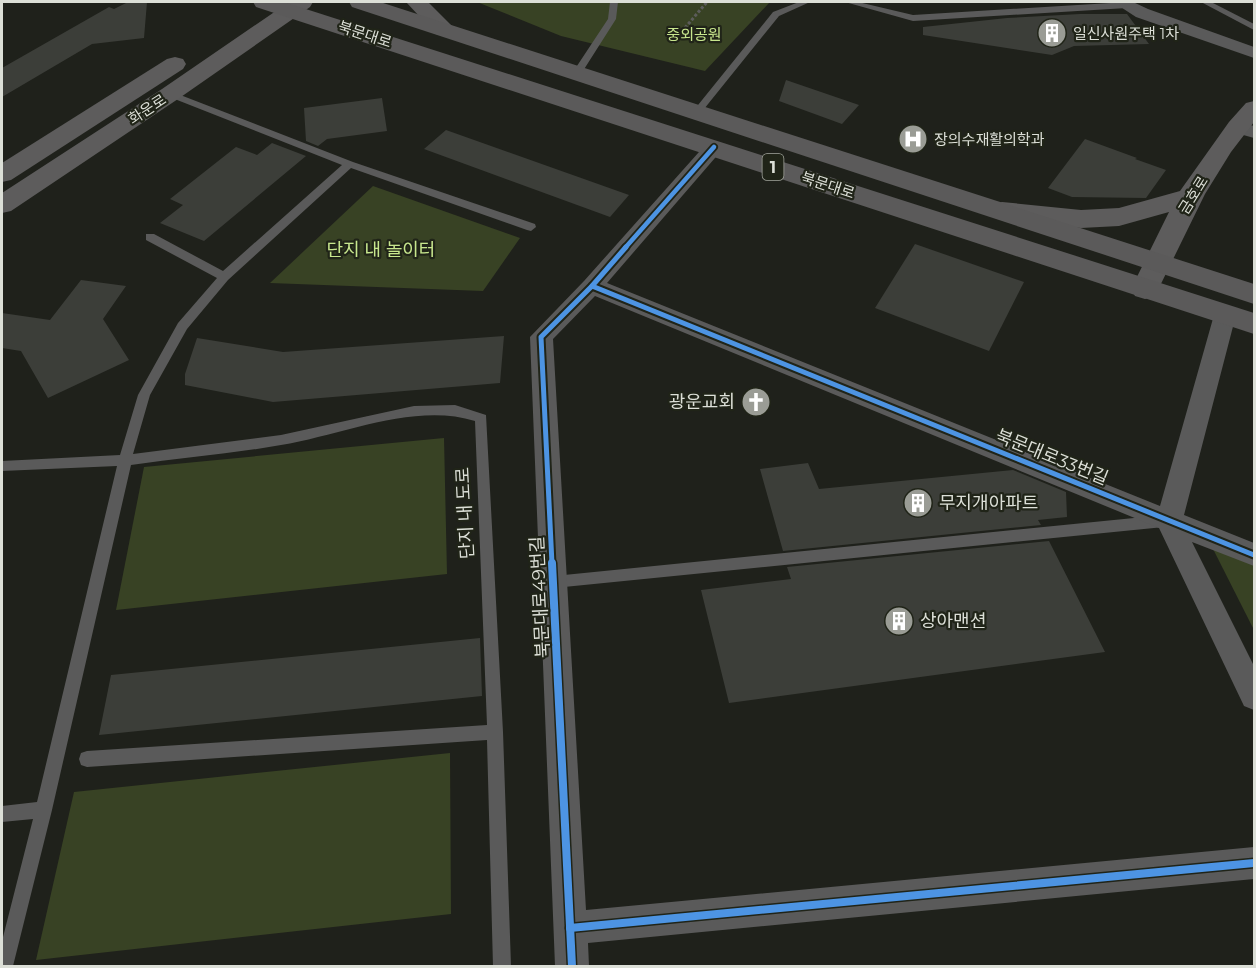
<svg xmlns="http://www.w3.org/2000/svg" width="1256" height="968" viewBox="0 0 1256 968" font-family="Montserrat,'Noto Sans KR',sans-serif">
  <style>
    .green { fill: #384224 }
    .building { fill: #3c3e39 }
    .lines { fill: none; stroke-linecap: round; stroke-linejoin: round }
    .path { stroke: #5c5c5b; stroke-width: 3; stroke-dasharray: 3 2; stroke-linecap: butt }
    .lane { fill: #5a5a5a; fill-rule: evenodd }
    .street { fill: #5a5a5a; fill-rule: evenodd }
    .secondary { fill: #5d5c5c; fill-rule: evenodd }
    .primary { fill: #5b5a5a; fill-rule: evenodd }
    .cycleway-far2-casing { stroke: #202418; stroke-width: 8 }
    .cycleway-far1-casing { stroke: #202418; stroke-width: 9 }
    .cycleway-casing { stroke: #202418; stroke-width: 11 }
    .cycleway-far2 { stroke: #4d94e3; stroke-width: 4.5 }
    .cycleway-far1 { stroke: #4d94e3; stroke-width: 5 }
    .cycleway { stroke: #4d94e3; stroke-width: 8 }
    .labels { text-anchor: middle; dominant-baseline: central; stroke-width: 4.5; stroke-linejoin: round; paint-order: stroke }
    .far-poi-label { font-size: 15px; fill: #dcdfd7; stroke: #202418; text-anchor: start }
    .far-street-label { font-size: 15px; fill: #dcdfd7; stroke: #202418 }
    .far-park-label { font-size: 15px; fill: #c7e68d; stroke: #202418 }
    .shield { fill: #202418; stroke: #a4a79e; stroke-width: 1.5 }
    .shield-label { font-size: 16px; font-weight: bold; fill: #dcdfd7 }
    .park-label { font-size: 18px; fill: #c7e68d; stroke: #202418 }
    .poi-label { font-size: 18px; fill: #dcdfd7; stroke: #202418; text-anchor: start }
    .street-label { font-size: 18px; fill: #dcdfd7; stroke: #202418 }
  </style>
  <rect width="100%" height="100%" fill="#1f211b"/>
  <g class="green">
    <path d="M477 2H770L705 71 561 36Z"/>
    <path d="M373 186 520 238 483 291 270 283Z"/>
    <path d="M444 438 447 574 116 610 144 467Z"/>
    <path d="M1209 541 1254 560V630Z"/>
    <path d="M450 753 451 914 36 960 74 792Z"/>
  </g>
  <g class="building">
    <path d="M128 2H147L144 38 92 44 2 97V68L109 7 114 9Z"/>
    <path d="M1080 14H1127L1149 44 1074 46 1052 55 923 35V27L1007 18Z"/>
    <path d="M786 80 859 105 842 124 779 101Z"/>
    <path d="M382 98 387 131 327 139 318 146 306 141 304 108Z"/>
    <path d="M446 130 629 195 610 217 424 149Z"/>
    <path d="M1085 139 1137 158 1135 159 1166 170 1146 198 1072 197 1048 188Z"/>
    <path d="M272 143 306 156 204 241 160 223 183 205 170 199 236 147 257 155Z"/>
    <path d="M915 244 1024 282 989 351 875 308Z"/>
    <path d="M81 280 126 286 103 319 129 360 48 398 21 351 2 348V313L50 320Z"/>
    <path d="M504 336 500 383 273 402 185 385V374L197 338 283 352Z"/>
    <path d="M808 463 819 489 1013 470 1066 492 1067 517 1038 520 1041 525 783 551 760 469Z"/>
    <path d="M1049 541 1105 652 729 703 701 590 791 579 787 567Z"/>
    <path d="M480 638 482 696 99 735 111 675Z"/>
  </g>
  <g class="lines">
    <path class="path" d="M672 43 707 2"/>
    <g class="lane">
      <path d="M610 2H618L616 19 581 74H575L573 72 608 19Z"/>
      <path d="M799 2H810L779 16 700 114H694V110L773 12Z"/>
      <path d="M845 2H858L913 15 1127 2 1131 5 1127 8 913 21Z"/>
      <path d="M1201 2H1211L1254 24V30Z"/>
      <path d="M170 91 353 162 535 224 536 227 531 231 527 230 351 168 228 280 187 329 150 395 133 454 281 435 414 406 455 405 486 415 503 732 511 966H493L487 740 87 767 81 765 79 759 81 753 87 751 487 725 475 421C415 402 342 435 281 445 231 454 181 458 131 465L52 810 13 966H2V941L33 819 2 822V806L37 802 117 466 2 471V461L120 455 138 395 178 323 217 278 146 240V234H154L223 271 342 165 167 96V92Z"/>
      <path d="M1164 515 1169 517 1171 521 1169 525 1164 527 554 588 549 586 547 582 549 578 554 576Z"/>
    </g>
    <g class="street">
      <path d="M1113 2H1133L1148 9 1254 47V58L1136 17Z"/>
      <path d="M1236 121 1254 126V138L1229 131 1227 127 1229 123Z"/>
      <path d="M714 141 721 143 724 147 721 151 607 283 1160 506 1214 315 1217 309 1225 307 1233 309 1236 315 1184 515 1254 543V566L1192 542 1254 666V710L1244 706 1159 528 595 296 553 339 586 910 1254 847V879L588 943 589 966H555L530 337 584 281 707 143Z"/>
    </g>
    <g class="secondary">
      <path d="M289 2H313L310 7 178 99 11 211 2 213V193L162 89Z"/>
      <path d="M406 2H428L455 29 452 34 444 36 436 34Z"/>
      <path d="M175 57 183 59 186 64 183 69 11 180 2 182V163L167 59Z"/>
      <path d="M1254 101V122L1231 152 1205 194 1155 296 1145 299 1135 296 1131 289 1169 212 1119 226 1081 228 1002 220 993 217 989 211 993 205 1002 202 1081 210 1119 208 1180 191 1229 122 1246 103Z"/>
    </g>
    <g class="primary">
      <path d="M253 2H284L1254 313V334L256 7Z"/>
      <path d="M349 2H380L1254 284V304L352 7Z"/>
    </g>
    <g class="cycleway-far2-casing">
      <path id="cycleway-far2" d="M625 248 714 147"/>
    </g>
    <g class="cycleway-far1-casing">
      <g id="cycleway-far1">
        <path d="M592 286 1254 555"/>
        <path d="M552 564 541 337 592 286 626 247"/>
      </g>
    </g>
    <g class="cycleway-casing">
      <g id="cycleway">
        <path d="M552 563 572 966"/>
        <path d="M570 928 1254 863"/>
      </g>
    </g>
    <use href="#cycleway-far2" class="cycleway-far2"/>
    <use href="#cycleway-far1" class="cycleway-far1"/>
    <use href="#cycleway" class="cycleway"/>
  </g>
  <defs>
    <g id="building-disc" transform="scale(1.5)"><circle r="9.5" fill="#9a9c95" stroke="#202418"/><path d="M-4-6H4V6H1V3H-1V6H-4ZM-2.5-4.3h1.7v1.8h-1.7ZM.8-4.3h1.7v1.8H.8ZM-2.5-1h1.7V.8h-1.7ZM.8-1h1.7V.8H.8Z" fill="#fff"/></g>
    <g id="hospital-disc" transform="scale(1.5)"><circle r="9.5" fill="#9a9c95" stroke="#202418"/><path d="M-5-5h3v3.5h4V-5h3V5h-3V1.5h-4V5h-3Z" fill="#fff"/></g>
    <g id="church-disc" transform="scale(1.5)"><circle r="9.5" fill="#9a9c95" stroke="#202418"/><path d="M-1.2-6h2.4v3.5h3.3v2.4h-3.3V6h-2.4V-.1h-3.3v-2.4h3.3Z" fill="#fff"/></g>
  </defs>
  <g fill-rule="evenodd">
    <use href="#building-disc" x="1052" y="33"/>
    <use href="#hospital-disc" x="913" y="139"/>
    <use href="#church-disc" x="756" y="402"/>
    <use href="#building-disc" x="918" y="503"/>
    <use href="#building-disc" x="899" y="621"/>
  </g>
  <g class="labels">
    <g class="far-poi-label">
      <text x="1073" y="33">일신사원주택 1차</text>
      <text x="934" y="139">장의수재활의학과</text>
    </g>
    <g class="far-street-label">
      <text transform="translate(365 34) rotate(18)">북문대로</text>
      <text transform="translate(147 109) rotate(-33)">화운로</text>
      <text transform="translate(828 185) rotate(18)">북문대로</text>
      <text transform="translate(1193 195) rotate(-58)">금호로</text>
    </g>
    <g class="far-park-label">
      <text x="694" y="34">중외공원</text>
    </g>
    <rect class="shield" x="762.5" y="154" width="21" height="26" rx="4.5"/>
    <g class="shield-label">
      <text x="773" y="167">1</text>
    </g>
    <g class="park-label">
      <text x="381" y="250">단지 내 놀이터</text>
    </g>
    <g class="poi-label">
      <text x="735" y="402" text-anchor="end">광운교회</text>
      <text x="939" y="503">무지개아파트</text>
      <text x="920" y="621">상아맨션</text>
    </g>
    <g class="street-label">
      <text transform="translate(1052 457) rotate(22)">북문대로33번길</text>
      <text transform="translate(465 513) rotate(-93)">단지 내 도로</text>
      <text transform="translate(540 597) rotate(-93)">북문대로49번길</text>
    </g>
  </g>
  <rect width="1256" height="968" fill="none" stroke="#dcdfd7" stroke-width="6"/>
</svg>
